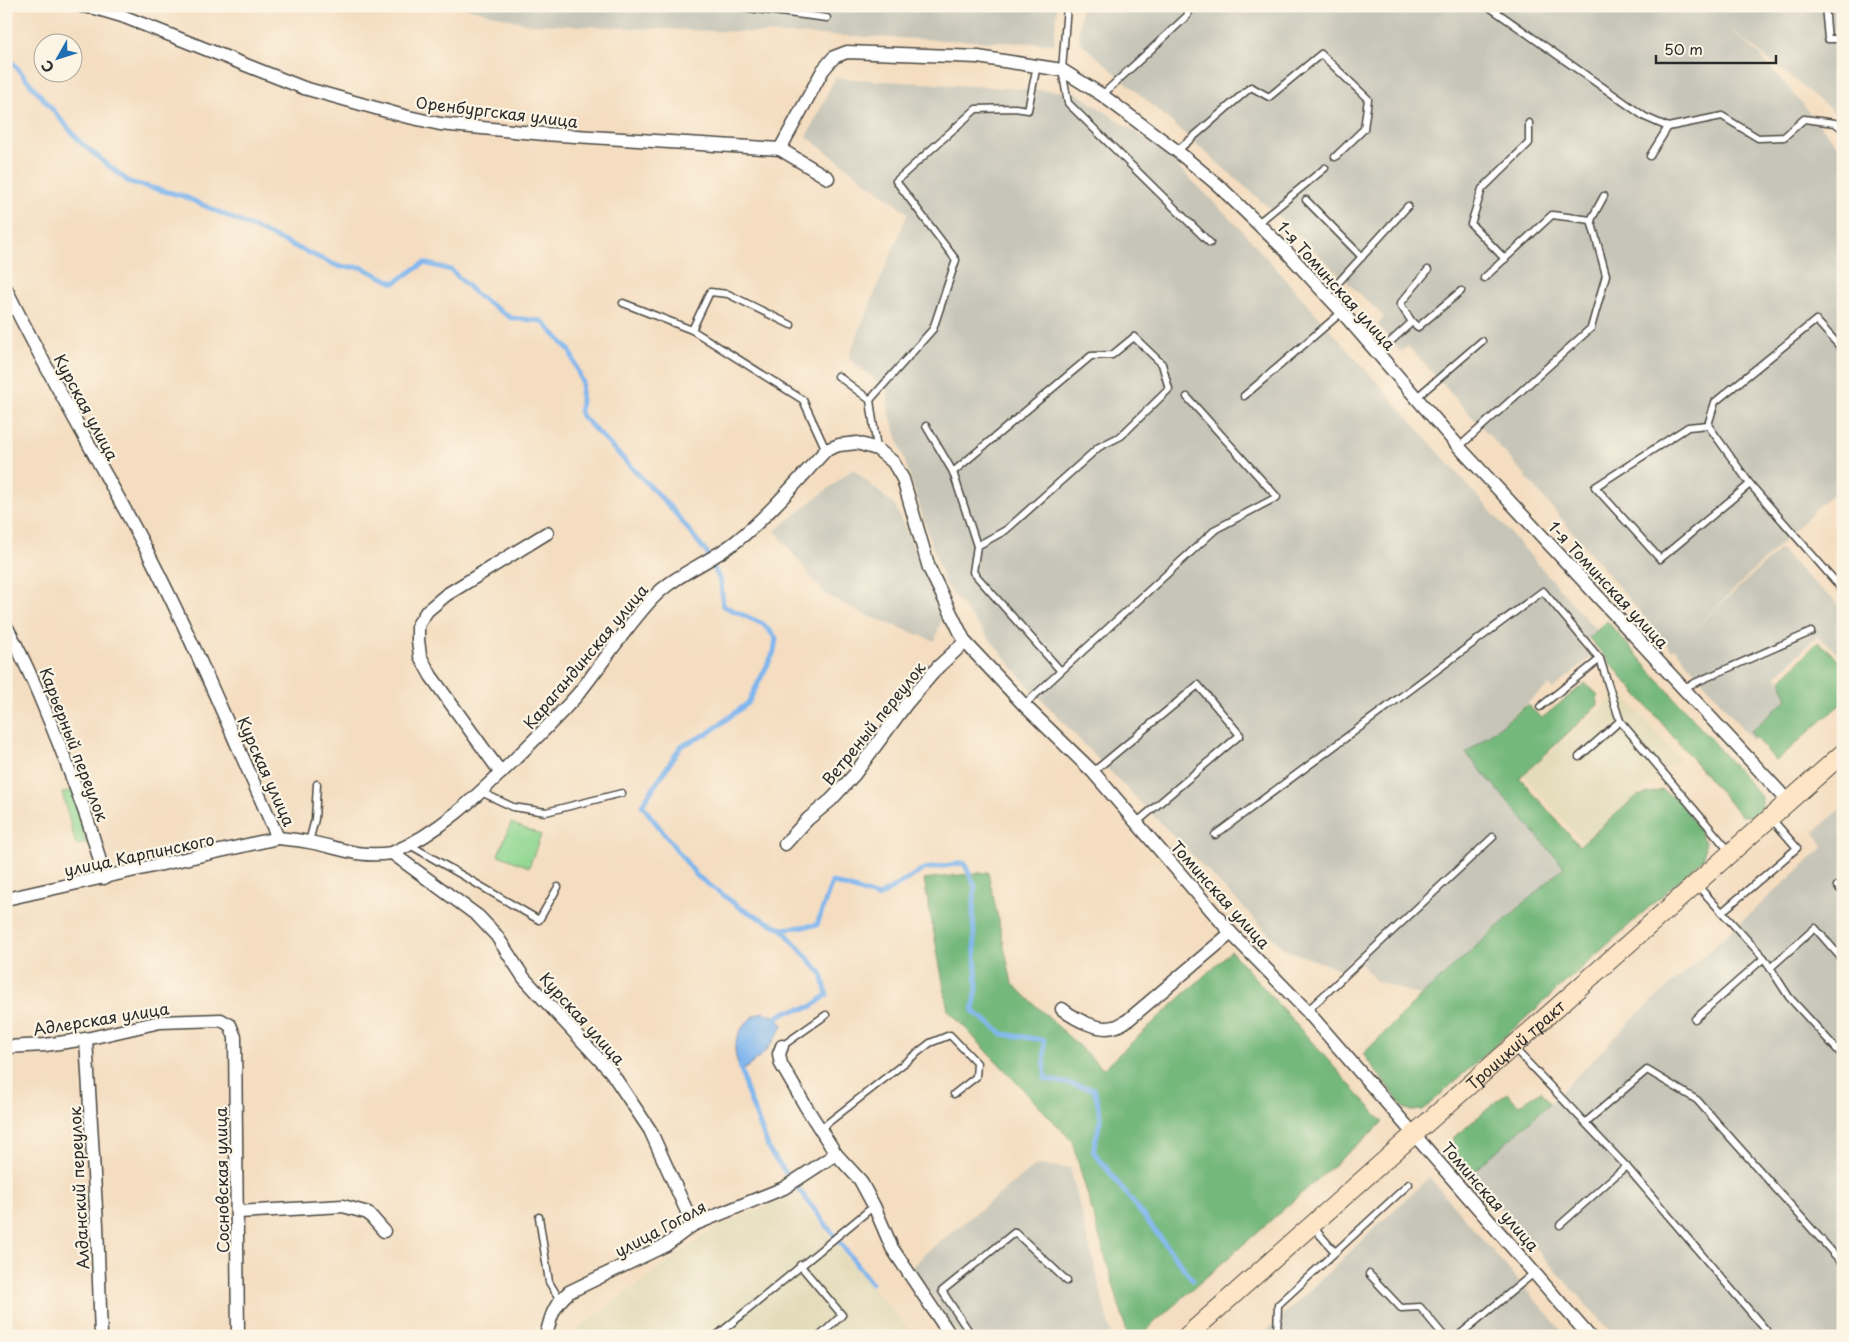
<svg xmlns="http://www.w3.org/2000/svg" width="1849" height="1342" viewBox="0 0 1849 1342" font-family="'Playpen Sans',sans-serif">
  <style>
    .built { fill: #e3dbba }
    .industrial { fill: #c6c5b8 }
    .green { fill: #90d791; stroke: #5e815e }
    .forest { fill: #74b87b; stroke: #507253 }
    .water { fill: #7fb6ee; stroke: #55708c }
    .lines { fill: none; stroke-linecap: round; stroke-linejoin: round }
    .stream { stroke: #7fb6ee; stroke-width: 5 }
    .lane-casing { stroke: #494641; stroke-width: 9 }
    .street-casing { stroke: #494641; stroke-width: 15 }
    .secondary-casing { stroke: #494641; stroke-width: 20 }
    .lane { stroke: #fff; stroke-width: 6 }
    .street { stroke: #fff; stroke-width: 12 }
    .secondary { stroke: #fde5c5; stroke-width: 18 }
    .labels { text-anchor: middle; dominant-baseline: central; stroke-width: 4.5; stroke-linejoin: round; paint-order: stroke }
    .street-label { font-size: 16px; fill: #2b2b2b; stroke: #fcf5e5 }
  </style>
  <rect width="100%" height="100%" fill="#fcf5e5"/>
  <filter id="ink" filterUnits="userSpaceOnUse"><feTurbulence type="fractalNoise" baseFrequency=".02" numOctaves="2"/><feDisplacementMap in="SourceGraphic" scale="10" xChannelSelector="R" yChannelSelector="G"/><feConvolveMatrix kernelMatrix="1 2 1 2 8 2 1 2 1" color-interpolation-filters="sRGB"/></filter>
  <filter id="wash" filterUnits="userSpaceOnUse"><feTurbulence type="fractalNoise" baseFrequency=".0096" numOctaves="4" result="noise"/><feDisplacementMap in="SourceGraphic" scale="20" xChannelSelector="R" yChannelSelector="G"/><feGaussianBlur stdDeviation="1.12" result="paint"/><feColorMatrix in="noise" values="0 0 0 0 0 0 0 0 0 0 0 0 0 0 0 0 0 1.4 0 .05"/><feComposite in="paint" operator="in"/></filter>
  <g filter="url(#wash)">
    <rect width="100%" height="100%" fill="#f4ddc0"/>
    <g class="built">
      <path d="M1621 692 1679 759 1582 842 1524 775Z"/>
      <path d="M793 1194 914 1336H568L713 1229Z"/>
    </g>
    <g class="industrial">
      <path d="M460 6H1057L1054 44 529 24Z"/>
      <path d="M1081 6H1843V119L1724 24 1759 54 1843 152V485L1820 505 1690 633 1780 549 1805 575 1843 608V657L1817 636 1776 676 1795 703 1753 741 1675 648 1672 650 1517 466 1408 346 1401 352 1377 324 1384 317 1277 215 1079 41Z"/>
      <path d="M835 78 1075 92 1158 147 1240 228 1597 631 1581 645 1591 657 1553 689 1549 685 1467 753 1564 867 1421 996 1376 981 1354 956 1342 970 1284 949 1091 752 1027 684 945 585 888 409V390L848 358 908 213 807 137Z"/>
      <path d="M853 469 895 506 943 615 935 641 858 612 824 593 775 531Z"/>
      <path d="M1843 807V1336H1614L1470 1175 1550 1103 1637 1015 1824 847 1814 832Z"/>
      <path d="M1036 1165 1070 1168 1111 1333 1107 1336H960L912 1267 928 1251Z"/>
      <path d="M1429 1177 1566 1336H1261Z"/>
    </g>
    <g class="green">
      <path d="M73 790 87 843 76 845 62 793Z"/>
      <path d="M511 823 541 835 529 867 498 855Z"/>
    </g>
    <g class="forest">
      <path d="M1607 621 1762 798V808L1751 816H1741L1589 638Z"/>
      <path d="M1818 642 1843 663V702L1776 761 1750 732 1787 699 1781 680Z"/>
      <path d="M1585 683 1597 694 1598 705 1520 778 1579 846 1637 796 1662 790 1677 800 1691 817 1705 842 1704 858 1423 1110 1412 1111 1404 1108 1363 1054 1421 996 1564 867 1466 753 1527 705 1542 718Z"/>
      <path d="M988 872 1012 983 1103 1069 1231 951 1383 1122 1139 1336H1128L1072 1141 948 1010 924 879Z"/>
      <path d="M1541 1091 1550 1103 1470 1175 1451 1153 1454 1137 1507 1093 1519 1105Z"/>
    </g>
    <path class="water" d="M763 1012 777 1017 783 1025C773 1045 759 1060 740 1072 738 1064 735 1056 735 1048 735 1033 749 1016 763 1012Z"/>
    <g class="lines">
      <g class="stream">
        <path d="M6 55 81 143 129 182 183 196 340 267H361L394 283 424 263 451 270 479 297 511 318 542 321 570 351 582 382 580 414 671 508 707 553 721 583 723 606 763 624 776 638 774 652 748 703 707 734 681 746 642 805 697 876 742 909 782 929 817 925 832 882 878 897 924 869 964 863 975 886 973 917 977 989 973 1011 1003 1034 1044 1040 1045 1079 1094 1089 1101 1117 1093 1151 1193 1280"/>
        <path d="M773 1019 786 1012 811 1007 827 995 822 974 782 929"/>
        <path d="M740 1065 746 1089 770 1152 871 1283"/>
      </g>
    </g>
  </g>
  <g filter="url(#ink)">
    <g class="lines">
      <g class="lane-casing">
        <g id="lane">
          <path d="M732 6 827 18"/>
          <path d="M1067 6 1062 70 1068 103 1210 243"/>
          <path d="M1488 6 1645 117 1668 127 1722 116 1758 138 1784 137 1804 119 1835 123 1843 129"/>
          <path d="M1825 6 1828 39H1843"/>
          <path d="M1102 95 1187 16 1190 6"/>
          <path d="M1177 151 1251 87 1269 97 1321 54 1368 99 1364 129 1335 157"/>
          <path d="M1650 156 1668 127"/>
          <path d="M1306 200 1362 257"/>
          <path d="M1258 223 1325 168"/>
          <path d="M1505 259 1471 224 1482 189 1529 143V123"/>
          <path d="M1428 270 1400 304 1412 322 1418 327 1461 291"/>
          <path d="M1484 278 1552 215 1591 220"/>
          <path d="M1327 295 1408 206"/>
          <path d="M623 303 692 330 803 400 826 450"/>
          <path d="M692 330 710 292 728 294 791 325"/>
          <path d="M1378 353 1412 322"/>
          <path d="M838 376 870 400 877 449"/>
          <path d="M1244 396 1342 312"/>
          <path d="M1416 398 1482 341"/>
          <path d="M870 400 933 329 956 260 896 181 976 109 1015 108 1028 110 1037 65"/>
          <path d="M1708 425 1750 484 1843 590"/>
          <path d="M926 426 953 472 977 546 973 572 1060 670"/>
          <path d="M1459 447 1591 328 1606 275 1591 220 1604 196"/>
          <path d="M953 472 1091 356 1112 355 1134 337 1162 364 1169 389 1121 436 1099 447 1006 530 977 546"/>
          <path d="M1750 484 1660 559 1595 487 1688 427 1708 425 1715 402 1816 320 1843 350"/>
          <path d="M1683 688 1811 632"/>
          <path d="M1024 705 1216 529 1277 497 1187 397"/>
          <path d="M1540 707 1600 659"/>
          <path d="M1579 757 1620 721 1730 852"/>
          <path d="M1093 772 1198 685 1240 735 1136 823"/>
          <path d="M481 792 513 807 546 812 622 793"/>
          <path d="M1215 835 1543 591 1600 659 1620 721"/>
          <path d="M309 842 315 819 317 784"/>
          <path d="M410 845 539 920 558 887"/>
          <path d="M1696 884 1764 958 1789 997 1843 1056"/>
          <path d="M1837 886 1843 892"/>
          <path d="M1722 912 1797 848 1771 818"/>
          <path d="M1770 968 1815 928 1843 960"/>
          <path d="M1307 1011 1493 837"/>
          <path d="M1695 1019 1764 958"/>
          <path d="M782 1046 826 1015"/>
          <path d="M1514 1048 1626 1166 1771 1336"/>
          <path d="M1586 1122 1647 1070 1697 1100 1843 1264"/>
          <path d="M820 1129 930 1043 950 1035 977 1063 976 1077 954 1094"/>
          <path d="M539 1217 549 1282 560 1300"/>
          <path d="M1560 1225 1626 1166"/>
          <path d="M1313 1227 1335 1252"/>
          <path d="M800 1265 842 1315 820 1336"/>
          <path d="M1369 1274 1401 1308 1420 1307 1444 1336"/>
          <path d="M716 1336 874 1206"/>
          <path d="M972 1336 942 1291 1015 1232 1067 1281"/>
          <path d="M1277 1336 1278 1305 1409 1184"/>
          <path d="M1458 1336 1534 1273"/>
        </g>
      </g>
      <g class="street-casing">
        <g id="street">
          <path d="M82 6 95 8 122 16 304 88 404 116 440 124 544 134 780 149 828 178"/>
          <path d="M780 149 823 70 834 57 847 52 978 57 1062 70 1102 95 1177 151 1219 186 1284 249 1342 312 1459 447 1788 801"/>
          <path d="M6 289C49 377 100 462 146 549 195 643 235 742 278 838 288 839 299 840 309 842 342 848 357 858 392 853L478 916 496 935 524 978 611 1072 650 1130 693 1225"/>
          <path d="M6 626C27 664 43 704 59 744 76 788 94 832 104 878"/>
          <path d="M501 773 431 676 420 656 418 640V625L427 611 446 595 547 533"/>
          <path d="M785 844 808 819 831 800 854 775 907 703 938 667 965 642"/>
          <path d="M392 853C439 833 476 797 512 762 534 740 557 718 578 694 603 663 625 628 652 599 676 573 712 562 739 539 771 513 798 480 826 450L839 445 857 443 877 449 893 462 903 479 929 568 965 642 1024 705 1093 772 1231 933 1307 1011 1589 1336"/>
          <path d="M6 899 278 838"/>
          <path d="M1062 1009C1075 1019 1100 1033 1117 1026 1121 1025 1124 1022 1128 1020L1231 933"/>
          <path d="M86 1039 97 1225 101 1336"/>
          <path d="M782 1046 779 1054 781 1064 806 1107 836 1154 860 1180 874 1206 892 1248 951 1336"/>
          <path d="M6 1047 45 1045 86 1039 160 1022 221 1020 230 1025 235 1037 238 1336"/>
          <path d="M238 1212 343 1206 368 1213 384 1231"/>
          <path d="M546 1336C551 1316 553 1306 569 1292L666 1245 693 1225 784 1188 836 1154"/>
        </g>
      </g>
      <g class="secondary-casing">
        <g id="secondary">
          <path id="s1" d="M1187 1336 1843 753"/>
        </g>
      </g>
      <use href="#lane" class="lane"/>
      <use href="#street" class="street"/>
      <use href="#secondary" class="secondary"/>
    </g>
  </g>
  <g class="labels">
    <g class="street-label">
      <text transform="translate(497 111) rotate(7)">Оренбургская улица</text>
      <text transform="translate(1337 285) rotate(48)">1-я Томинская улица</text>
      <text transform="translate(87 407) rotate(62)">Курская улица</text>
      <text transform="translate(1609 584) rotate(47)">1-я Томинская улица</text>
      <text transform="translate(585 656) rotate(-50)">Карагандинская улица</text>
      <text transform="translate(873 723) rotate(-51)">Ветреный переулок</text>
      <text transform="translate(75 744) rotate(69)">Карьерный переулок</text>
      <text transform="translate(267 771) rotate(66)">Курская улица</text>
      <text transform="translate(139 854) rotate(-12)">улица Карпинского</text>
      <text transform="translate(1221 894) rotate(48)">Томинская улица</text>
      <text transform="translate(101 1018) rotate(-9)">Адлерская улица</text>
      <text transform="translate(583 1018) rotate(48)">Курская улица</text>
      <text stroke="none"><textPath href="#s1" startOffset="439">Троицкий тракт</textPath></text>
      <text transform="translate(221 1180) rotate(-91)">Сосновская улица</text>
      <text transform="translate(78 1188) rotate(-93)">Алданский переулок</text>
      <text transform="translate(1491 1196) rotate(49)">Томинская улица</text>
      <text transform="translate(660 1228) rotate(-28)">улица Гоголя</text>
    </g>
  </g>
  <rect width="1849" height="1342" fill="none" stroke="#fcf5e5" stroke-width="25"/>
  <g transform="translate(58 58) rotate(231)"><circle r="24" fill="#fcf5e5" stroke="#a8a49b"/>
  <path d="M0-4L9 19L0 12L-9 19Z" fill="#1f6fb2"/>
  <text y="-8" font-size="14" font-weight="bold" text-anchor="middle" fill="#2b2b2b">С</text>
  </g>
  <path d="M1656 55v8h120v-8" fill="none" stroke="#2b2b2b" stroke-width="2.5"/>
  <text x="1664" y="55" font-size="15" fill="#2b2b2b" stroke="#fcf5e5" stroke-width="4" paint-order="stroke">50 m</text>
</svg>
